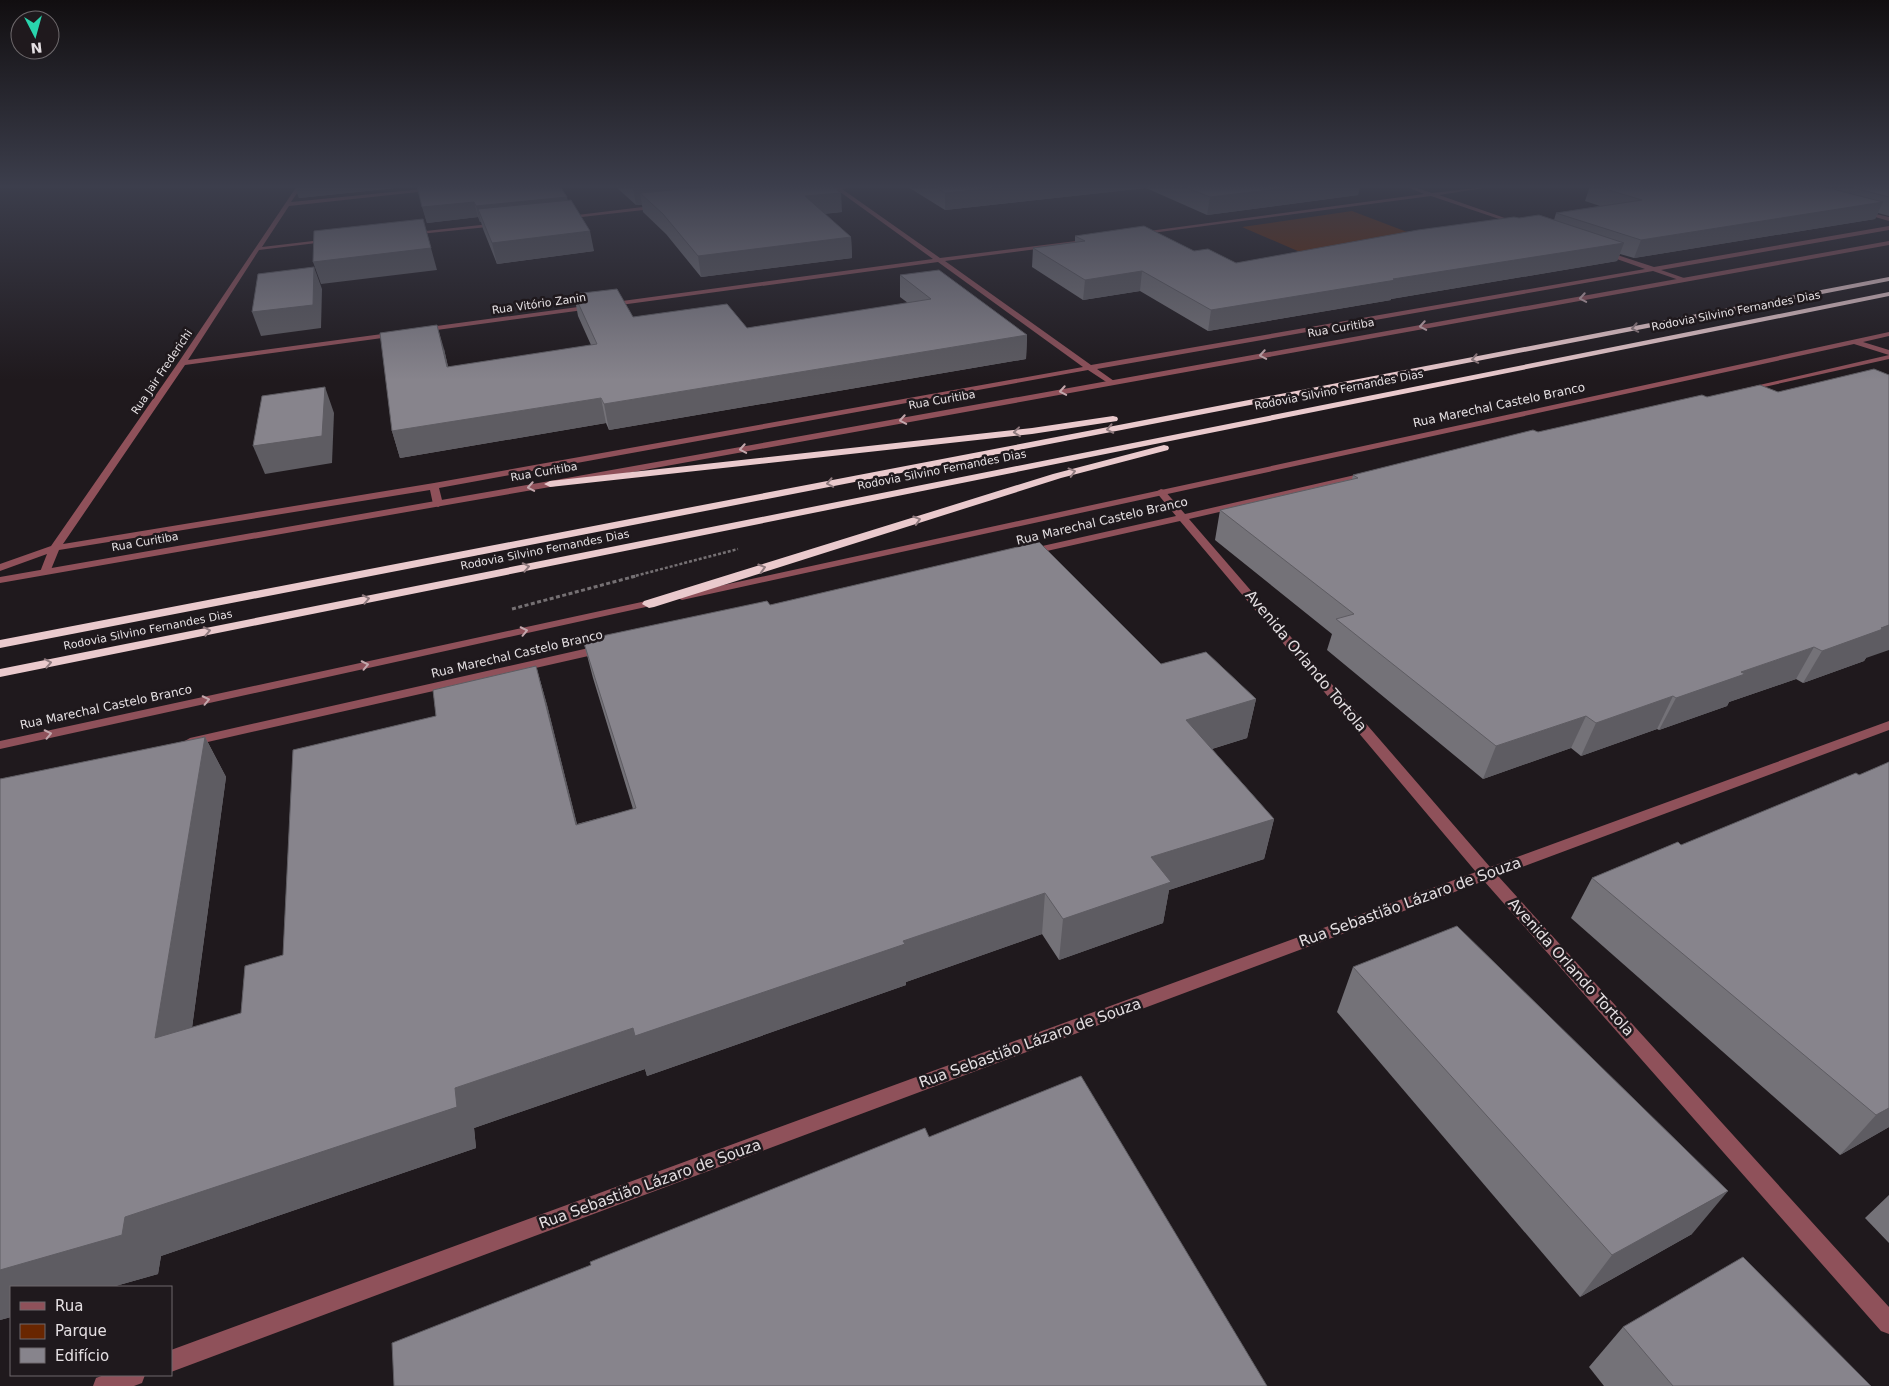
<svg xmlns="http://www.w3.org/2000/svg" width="1889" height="1386" viewBox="0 0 1889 1386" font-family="'DejaVu Sans',sans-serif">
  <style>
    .green { fill: #692600 }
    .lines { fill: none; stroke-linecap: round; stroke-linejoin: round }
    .path-far1 { stroke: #757073; stroke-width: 2.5; stroke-dasharray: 3 2; stroke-linecap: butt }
    .path { stroke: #757073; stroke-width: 3; stroke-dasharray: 4 2.5; stroke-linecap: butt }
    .minor { fill: #8f515a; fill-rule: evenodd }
    .tertiary { fill: #8f515a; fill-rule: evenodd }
    .motorway { fill: #eacacd; fill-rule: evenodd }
    .wall { fill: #747278 }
    .shaded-wall { fill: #5e5c62 }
    .building { fill: #87848c; stroke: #5e5c62 }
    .oneway { stroke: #c3a7ac }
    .oneway2 { stroke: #8f7a7e }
    .labels { text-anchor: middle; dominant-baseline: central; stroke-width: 5; stroke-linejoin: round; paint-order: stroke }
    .far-street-label { font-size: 11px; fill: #e5e0e3; stroke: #1f191d }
    .street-label { font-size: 12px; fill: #e5e0e3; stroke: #1f191d }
    .near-street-label { font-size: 15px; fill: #e5e0e3; stroke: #1f191d }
  </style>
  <rect width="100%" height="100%" fill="#1f191d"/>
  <path class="green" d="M1352 211 1415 235 1300 252 1242 227Z"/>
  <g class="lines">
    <path class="path-far1" d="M631 577 738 549"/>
    <path class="path" d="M512 609 636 576"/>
    <g class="minor">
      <path d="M297 186H302L291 202 433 188 436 190 289 206 262 247 330 239 333 241 259 250 188 360 397 332 401 334 397 336 185 365 63 544 434 483 1083 367 938 262 422 332 418 330 422 328 933 259 836 189 818 190 820 187 857 186 842 189 940 258 1092 239 1090 242 945 261 1091 365 1645 269 1600 253 1602 250 1654 267 1889 226V230L1661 270 1684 278V280L1682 281 1653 271 1097 369 1114 381 1115 383 1111 385 1088 370 439 488 443 504 438 507 433 504 430 490 59 550 50 572 45 575 40 572 47 554 0 571V564L51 546 178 363Z"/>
      <path d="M1405 186H1411L1432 193 1496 186 1439 195 1522 224 1517 225 1431 196 1137 235 1134 233 1424 194Z"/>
      <path d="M659 205 661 208 564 219 561 217Z"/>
      <path d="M1858 210 1889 217V221L1858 212Z"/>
      <path d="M499 223 497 226 410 235 407 233Z"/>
      <path d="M1889 355V359L1746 391 1742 389Z"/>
      <path d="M1368 472 1373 475 1371 477 1189 519 1490 867 1889 721V730L1498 876 1889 1307V1334L1881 1331 1484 881 171 1372V1350L1476 872 1180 521 1029 555 1024 552 1029 549 1176 516 1156 492 1161 489 1164 490 1185 514Z"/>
      <path d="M602 645 608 649 606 652 190 746 183 742 190 738Z"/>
      <path d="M104 1375H145L142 1383 134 1386H93L96 1378Z"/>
    </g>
    <g class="tertiary">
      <path d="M1889 241V245L550 487 0 583V577L550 481Z"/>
      <path d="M1889 332V336L1863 342 1889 350V355L1854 344 682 600 676 597 682 594Z"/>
      <path d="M660 598 664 599 666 601 664 603 0 749V741Z"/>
    </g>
    <g class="motorway">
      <path d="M1889 277V281L0 648V640Z"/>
      <path d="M1889 292V296L0 677V669Z"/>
      <path d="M1113 416 1117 417 1118 419 1117 421 1032 434 550 487 544 484 550 481 1032 428Z"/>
      <path d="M1164 445 1168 446 1169 448 1168 450 1061 478 654 607 649 608 642 604 644 601 1053 474Z"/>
    </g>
  </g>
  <g class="wall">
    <path d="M295 186H560L594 251 497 264 483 229 481 222H480L478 217 427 223 417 187H405L299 198Z"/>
    <path d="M615 186H832L842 212 824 214 851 237 852 258 701 277 666 234 643 212 642 205H636Z"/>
    <path d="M908 186H1360L1358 195 1207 215 1146 188 945 210 908 187Z"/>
    <path d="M1590 186H1889V216L1878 213 1875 219 1634 258 1620 254 1617 261 1391 299V300L1208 331 1140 291 1083 300 1032 267 1033 248 1075 242V236L1194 251 1236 263 1519 218 1554 220 1556 213 1600 206 1585 201Z"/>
    <path d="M900 275 1027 335 1026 359 609 430 606 423 400 458 392 431 444 349 448 367 591 345 578 316 574 294 633 317 747 328 908 303 900 297Z"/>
    <path d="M1353 475 1866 658 1864 661 1803 683 1796 679 1729 702 1727 706 1659 730 1657 729 1581 756 1571 748 1483 779 1327 650 1332 634 1215 540 1220 510 1352 479Z"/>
    <path d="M1039 542 1161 664 1206 652 1256 699 1247 738 1212 749 1274 819 1264 859 1169 890 1163 923 1059 960 1042 934 906 982V985L647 1076 645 1069 474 1128 476 1148 161 1256 158 1274 112 1287H11V1317L0 1320V779L205 737 226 777 192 1028 241 1013 245 966 283 955 293 750 436 716 433 690 536 666 547 705 577 824 633 809 593 678 583 640 767 601 770 605Z"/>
    <path d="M1678 842 1889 1127 1840 1155 1571 918 1592 878Z"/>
    <path d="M1353 967 1692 1234 1580 1297 1337 1012Z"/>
    <path d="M1889 1195V1243L1865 1218Z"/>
    <path d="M1623 1327 1871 1386H1604L1589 1367Z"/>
  </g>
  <g class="shaded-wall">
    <path d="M295 186H405V187L299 198Z"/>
    <path d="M660 186H812L640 193 642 205H636L633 188Z"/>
    <path d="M1012 186H1147L1146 188 945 210V193Z"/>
    <path d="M1303 186H1360L1358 195 1207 215 1210 197Z"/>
    <path d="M841 193 842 212 806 215 805 196Z"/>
    <path d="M567 197 570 212 478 209 481 222H480L476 206Z"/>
    <path d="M474 202 478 217 427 223 422 207Z"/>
    <path d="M1883 202 1875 219 1634 258 1641 240Z"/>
    <path d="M423 219 437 270 321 284 313 262Z"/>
    <path d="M590 231 594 251 497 264 492 243Z"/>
    <path d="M851 237 852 258 701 277 698 256Z"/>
    <path d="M1624 243 1617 261 1391 299V300L1208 331 1211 310 1393 279Z"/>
    <path d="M314 267 322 289 321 328 261 336 252 312Z"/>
    <path d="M1142 271 1140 291 1083 300 1085 280Z"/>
    <path d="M437 325 444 349 454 392 447 367Z"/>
    <path d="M1027 335 1026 359 609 430 604 404Z"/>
    <path d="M325 387 334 413 332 463 265 474 253 446Z"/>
    <path d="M601 398 606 423 400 458 392 431Z"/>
    <path d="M1889 625V650L1866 658 1864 661 1803 683 1822 651Z"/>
    <path d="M1814 647 1796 679 1729 702 1727 706 1659 730 1676 698 1741 672Z"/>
    <path d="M536 666 547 705 587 865 576 825Z"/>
    <path d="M1673 696 1657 729 1581 756 1596 723Z"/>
    <path d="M1256 699 1247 738 1179 759 1186 720Z"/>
    <path d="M1586 716 1571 748 1483 779 1496 746Z"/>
    <path d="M205 737 226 777 185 1079 155 1038Z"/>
    <path d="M1274 819 1264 859 1169 890 1163 923 1059 960 1063 919 1151 857Z"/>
    <path d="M1045 893 1042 934 906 982V985L647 1076 645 1069 474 1128 476 1148 161 1256 158 1274 112 1287H11V1317L0 1320V1270L125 1217 455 1088 633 1028 903 941Z"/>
    <path d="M1889 1108V1127L1840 1155 1876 1115Z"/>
    <path d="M1728 1191 1692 1234 1580 1297 1612 1255Z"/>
  </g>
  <g class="building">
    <path d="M417 186H560L567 197 476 206 474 202 422 207Z"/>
    <path d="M630 186H660L633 188Z"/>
    <path d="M714 186H832L841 193 805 196 851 237 698 256 663 214 640 193Z"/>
    <path d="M933 186H1012L945 193Z"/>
    <path d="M1182 186H1303L1210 197Z"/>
    <path d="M1595 186H1821L1883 202 1641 240 1556 213 1642 200Z"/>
    <path d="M1846 186H1889V197Z"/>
    <path d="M571 200 590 231 492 243 478 209Z"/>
    <path d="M1539 215 1624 243 1393 279 1396 280 1211 310 1142 271 1085 280 1033 248 1085 241 1075 236 1144 226 1194 251 1208 249 1236 263 1418 230 1514 217 1519 218Z"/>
    <path d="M423 219 431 248 313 262 314 231Z"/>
    <path d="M314 267 313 305 252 312 258 274Z"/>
    <path d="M939 270 1027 335 604 404 601 398 392 431 380 333 437 325 447 367 597 344 574 294 617 289 633 317 727 304 747 328 931 299 900 275Z"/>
    <path d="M1874 369 1889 375V625L1881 628 1883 629 1822 651 1814 647 1741 672 1745 674 1676 698 1673 696 1596 723 1586 716 1496 746 1336 619 1354 614 1220 510 1358 478 1353 475 1533 430 1538 432 1702 395 1707 397 1760 385 1778 392Z"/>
    <path d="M325 387 322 436 253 446 262 396Z"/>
    <path d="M1039 542 1161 664 1206 652 1256 699 1186 720 1274 819 1151 857 1171 882 1063 919 1045 893 903 941 905 944 635 1036 633 1028 455 1088 457 1107 125 1217 122 1235 0 1270V779L205 737 155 1038 241 1013 245 966 283 955 293 750 436 716 433 690 536 666 576 825 636 808 583 640 767 601 770 605Z"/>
    <path d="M1889 762V1108L1876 1115 1592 878 1678 842 1681 845 1856 773 1859 775Z"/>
    <path d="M1457 926 1728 1191 1612 1255 1353 967Z"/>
    <path d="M1081 1076 1267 1386H394L392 1343 591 1265 590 1262 925 1128 929 1137Z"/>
    <path d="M1743 1257 1871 1386H1673L1623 1327Z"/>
  </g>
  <defs><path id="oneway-chevron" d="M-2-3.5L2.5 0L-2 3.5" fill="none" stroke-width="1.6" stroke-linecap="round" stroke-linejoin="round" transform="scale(1.25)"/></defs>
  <g class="oneway">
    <use href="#oneway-chevron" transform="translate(1583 298) rotate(170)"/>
    <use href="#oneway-chevron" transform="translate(1423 326) rotate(170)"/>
    <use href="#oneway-chevron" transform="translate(1263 355) rotate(170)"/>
    <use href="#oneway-chevron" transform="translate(1063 391) rotate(170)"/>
    <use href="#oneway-chevron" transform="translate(903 420) rotate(170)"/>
    <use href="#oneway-chevron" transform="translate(743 449) rotate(170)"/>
    <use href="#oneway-chevron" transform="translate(531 487) rotate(170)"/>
    <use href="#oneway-chevron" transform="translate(524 631) rotate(-12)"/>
    <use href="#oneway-chevron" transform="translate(365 665) rotate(-12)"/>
    <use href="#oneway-chevron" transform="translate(206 700) rotate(-12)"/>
    <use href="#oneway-chevron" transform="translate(48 734) rotate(-12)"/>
  </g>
  <g class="oneway2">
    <use href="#oneway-chevron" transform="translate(1635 328) rotate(169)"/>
    <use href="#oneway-chevron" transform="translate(1475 359) rotate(169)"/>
    <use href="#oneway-chevron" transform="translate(1110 429) rotate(169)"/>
    <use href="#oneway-chevron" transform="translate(1017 432) rotate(174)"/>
    <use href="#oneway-chevron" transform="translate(1072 472) rotate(-15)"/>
    <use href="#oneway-chevron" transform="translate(830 483) rotate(169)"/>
    <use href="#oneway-chevron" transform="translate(917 520) rotate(-17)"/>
    <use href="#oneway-chevron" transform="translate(526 567) rotate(-11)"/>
    <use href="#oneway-chevron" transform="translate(762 568) rotate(-17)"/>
    <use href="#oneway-chevron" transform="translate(366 599) rotate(-11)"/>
    <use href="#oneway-chevron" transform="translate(207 631) rotate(-11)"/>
    <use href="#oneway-chevron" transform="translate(48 663) rotate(-11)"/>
  </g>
  <linearGradient id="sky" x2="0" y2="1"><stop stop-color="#110e10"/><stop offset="0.49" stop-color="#3c3e4c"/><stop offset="1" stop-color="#3c3e4c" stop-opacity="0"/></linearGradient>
  <rect width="1889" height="380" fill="url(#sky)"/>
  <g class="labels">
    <g class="far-street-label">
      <text transform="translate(539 304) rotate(-8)">Rua Vitório Zanin</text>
      <text transform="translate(1736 311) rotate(-11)">Rodovia Silvino Fernandes Dias</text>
      <text transform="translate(1341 328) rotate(-10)">Rua Curitiba</text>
      <text transform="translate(162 372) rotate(-56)">Rua Jair Frederichi</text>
      <text transform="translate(1339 390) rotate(-11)">Rodovia Silvino Fernandes Dias</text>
      <text transform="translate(942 400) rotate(-10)">Rua Curitiba</text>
      <text transform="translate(942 470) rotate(-11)">Rodovia Silvino Fernandes Dias</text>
      <text transform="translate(544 472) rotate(-10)">Rua Curitiba</text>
      <text transform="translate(145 542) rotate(-10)">Rua Curitiba</text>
      <text transform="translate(545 550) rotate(-11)">Rodovia Silvino Fernandes Dias</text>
      <text transform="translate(148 630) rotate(-11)">Rodovia Silvino Fernandes Dias</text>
    </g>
    <g class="street-label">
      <text transform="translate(1499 405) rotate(-12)">Rua Marechal Castelo Branco</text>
      <text transform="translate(1102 521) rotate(-13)">Rua Marechal Castelo Branco</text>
      <text transform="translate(517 654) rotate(-13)">Rua Marechal Castelo Branco</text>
      <text transform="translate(106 707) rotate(-12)">Rua Marechal Castelo Branco</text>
    </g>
    <g class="near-street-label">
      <text transform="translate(1306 661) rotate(50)">Avenida Orlando Tortola</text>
      <text transform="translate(1410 902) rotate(-20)">Rua Sebastião Lázaro de Souza</text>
      <text transform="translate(1571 967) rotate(48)">Avenida Orlando Tortola</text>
      <text transform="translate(1030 1043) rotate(-20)">Rua Sebastião Lázaro de Souza</text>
      <text transform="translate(650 1184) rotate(-20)">Rua Sebastião Lázaro de Souza</text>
    </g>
  </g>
  <rect x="10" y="1286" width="162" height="90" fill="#1f191d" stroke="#6e696c"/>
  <rect x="20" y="1302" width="25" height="8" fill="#8f515a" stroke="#6e696c"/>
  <text x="55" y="1311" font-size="15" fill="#e5e0e3">Rua</text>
  <rect x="20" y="1324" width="25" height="15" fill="#692600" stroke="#6e696c"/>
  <text x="55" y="1336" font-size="15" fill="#e5e0e3">Parque</text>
  <rect x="20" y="1348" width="25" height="15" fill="#87848c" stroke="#6e696c"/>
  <text x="55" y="1361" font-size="15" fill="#e5e0e3">Edifício</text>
  <g transform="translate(35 35) rotate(174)"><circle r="24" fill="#1f191d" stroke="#6e696c"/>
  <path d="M0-4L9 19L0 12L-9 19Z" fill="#29d5ad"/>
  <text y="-8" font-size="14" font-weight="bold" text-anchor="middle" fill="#e5e0e3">N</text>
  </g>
</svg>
